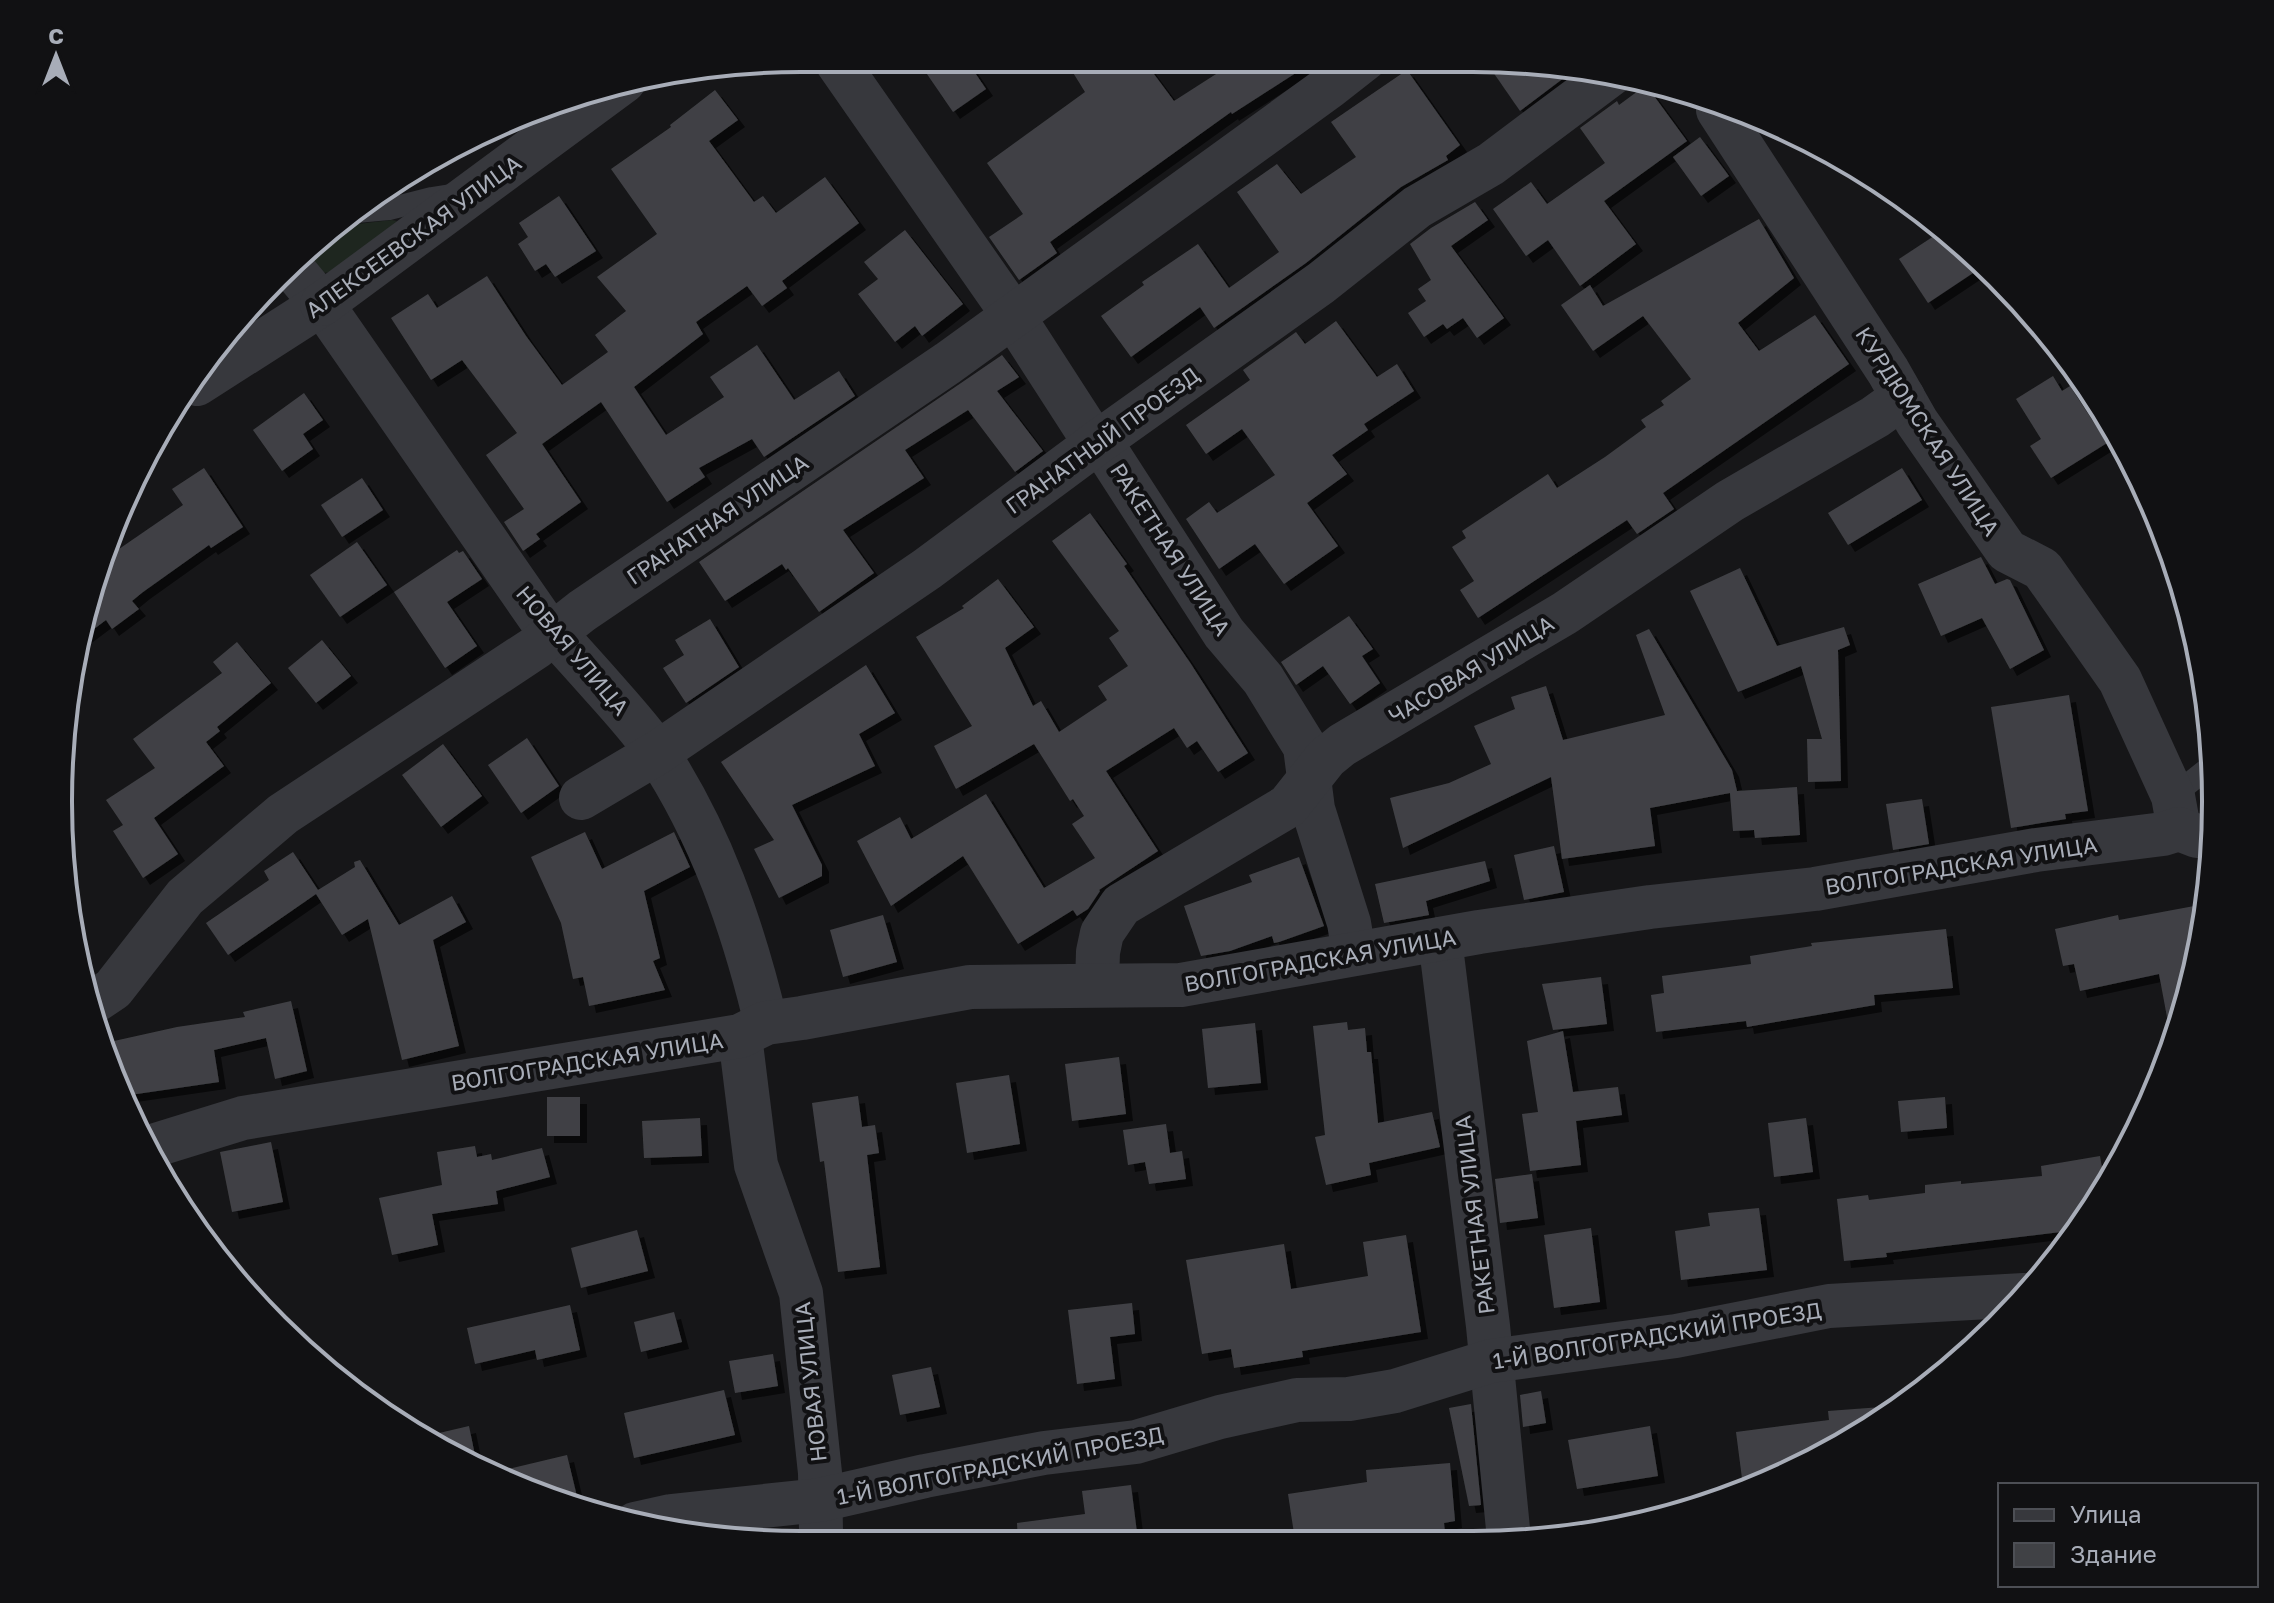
<svg xmlns="http://www.w3.org/2000/svg" width="2274" height="1603" viewBox="0 0 2274 1603" font-family="'Golos Text',sans-serif">
  <style>
    .green { fill: #1e261f }
    .building { fill: #404145; filter: url(#shadow) }
    .lines { fill: none; stroke-linecap: round; stroke-linejoin: round }
    .service { stroke: #37383d; stroke-width: 22 }
    .minor { stroke: #37383d; stroke-width: 44 }
    .tertiary { stroke: #37383d; stroke-width: 44 }
    .labels { text-anchor: middle; dominant-baseline: central; stroke-width: 8; stroke-linejoin: round; paint-order: stroke }
    .street-label { font-size: 22px; fill: #a8adb8; stroke: #111113 }
    .rim { fill: none; stroke: #a8adb8; stroke-width: 4 }
  </style>
  <defs>
    <filter id="shadow"><feDropShadow dx="7" dy="7" stdDeviation="0" flood-color="#0009"/></filter>
  </defs>
  <rect width="100%" height="100%" fill="#161618"/>
  <path class="green" d="M392 220 397 221 340 272 317 273 303 258 340 226Z"/>
  <g class="building">
    <path d="M916 58H965L986 89 953 112Z"/>
    <path d="M1064 58H1142L1174 101 1241 58H1319L1232 114 1231 112 1050 242 1057 253 1019 280 989 237 1023 214 987 163 1085 92Z"/>
    <path d="M1484 59 1577 68 1520 111Z"/>
    <path d="M1407 70 1460 145 1446 156 1448 160 1401 187 1306 263 1214 328 1200 307 1131 357 1101 316 1144 285 1142 282 1198 244 1229 288 1279 252 1237 192 1277 164 1301 194 1356 157 1331 122Z"/>
    <path d="M1646 85 1687 141 1604 201 1636 244 1580 286 1548 240 1526 256 1493 209 1531 182 1547 204 1605 163 1580 128 1617 101 1619 105Z"/>
    <path d="M715 90 738 120 709 141 754 202 763 196 776 213 825 177 859 223 782 281 787 288 762 306 747 286 696 322 703 334 634 387 666 435 724 397 710 377 757 345 794 400 839 371 855 396 764 457 752 439 699 468 705 477 667 502 601 402 542 444 581 502 536 534 540 539 523 551 504 522 524 509 486 455 517 433 462 360 431 380 391 318 428 294 437 308 487 276 526 336 562 385 608 352 595 335 626 311 597 277 657 234 611 169 671 127 670 125Z"/>
    <path d="M1700 137 1729 176 1701 196 1673 157Z"/>
    <path d="M559 196 596 251 555 277 546 264 535 271 518 244 528 237 519 223Z"/>
    <path d="M1475 202 1488 220 1451 246 1504 318 1477 338 1463 318 1447 329 1443 324 1424 337 1408 313 1426 301 1418 289 1431 280 1410 244 1431 228Z"/>
    <path d="M1759 219 1794 278 1738 323 1759 351 1815 315 1849 364 1663 493 1674 509 1637 534 1627 520 1478 618 1460 590 1474 581 1452 547 1466 538 1462 531 1548 474 1557 488 1605 457 1646 427 1641 420 1664 405 1661 401 1691 379 1643 316 1593 351 1561 305 1590 285 1603 306Z"/>
    <path d="M905 230 963 304 922 336 915 326 895 342 858 294 878 279 864 262Z"/>
    <path d="M1937 234 1967 258 1976 271 1928 303 1899 259Z"/>
    <path d="M1336 321 1377 377 1397 364 1414 391 1364 424 1368 430 1332 455 1347 474 1307 503 1338 546 1284 584 1255 544 1219 569 1186 519 1209 502 1217 513 1275 475 1242 429 1206 454 1186 425 1250 380 1243 370 1296 332 1305 344Z"/>
    <path d="M1002 355 1019 377 997 391 1043 451 1015 472 968 410 905 450 924 478 843 530 874 573 819 612 788 568 786 570 782 564 725 601 699 562Z"/>
    <path d="M2053 376 2062 391 2070 386 2107 443 2051 478 2030 446 2041 439 2016 399Z"/>
    <path d="M304 393 323 420 303 434 313 449 282 471 253 430Z"/>
    <path d="M204 468 243 527 211 548 209 545 143 592 132 601 139 609 112 629 106 620 82 638 103 560 183 505 172 489Z"/>
    <path d="M1902 468 1922 500 1848 545 1828 513Z"/>
    <path d="M362 478 383 510 342 537 321 505Z"/>
    <path d="M1090 513 1127 564 1124 566 1191 664 1248 753 1218 772 1197 741 1187 748 1174 728 1106 771 1158 851 1099 890 1100 891 1088 909 1077 916 1073 910 1018 944 963 856 891 906 857 841 900 817 911 839 986 794 1044 888 1095 858 1072 824 1084 816 1073 799 1070 801 1034 744 956 789 934 746 972 726 916 637 964 608 962 606 998 579 1034 627 1005 648 1033 706 1041 701 1059 732 1107 700 1098 686 1128 666 1109 638 1119 631 1052 541Z"/>
    <path d="M357 542 387 585 340 617 310 575Z"/>
    <path d="M457 550 459 553 463 551 482 579 447 602 477 646 445 668 394 592Z"/>
    <path d="M1981 557 1995 584 2007 579 2010 580 2044 650 2010 669 1982 618 1941 636 1918 584Z"/>
    <path d="M1740 568 1777 646 1844 627 1850 645 1838 650 1841 781 1808 782 1807 739H1822L1801 666 1738 692 1690 591Z"/>
    <path d="M1349 616 1373 649 1362 656 1380 683 1350 704 1323 666 1296 685 1281 662Z"/>
    <path d="M710 619 739 667 686 703 663 668 684 655 675 640Z"/>
    <path d="M1649 629 1732 770 1737 791 1797 787 1800 835 1755 838 1754 830 1733 831 1730 793 1650 808 1655 846 1562 859 1551 777 1403 848 1390 798 1449 783 1491 764 1474 726 1515 709 1511 697 1546 686 1563 740 1665 715 1636 635Z"/>
    <path d="M322 640 351 676 316 703 288 668Z"/>
    <path d="M237 642 271 683 217 727 220 731 206 742 224 766 154 818 178 854 143 878 113 831 123 825 106 800 155 768 133 739 222 673 213 662Z"/>
    <path d="M866 665 895 713 859 734 875 766 792 805 822 865V876L779 898 754 849 774 840 721 762Z"/>
    <path d="M2069 695 2088 811 2065 814 2066 819 2011 828 1991 707Z"/>
    <path d="M527 738 559 786 521 813 488 765Z"/>
    <path d="M443 744 482 796 441 827 402 775Z"/>
    <path d="M1922 799 1929 844 1893 850 1886 804Z"/>
    <path d="M585 832 602 869 674 832 690 867 644 891 660 958 653 961 665 990 589 1006 583 977 573 979 561 923 531 857Z"/>
    <path d="M1554 846 1564 892 1524 900 1514 855Z"/>
    <path d="M293 852 318 890 355 867 354 862 360 860 399 925 452 896 466 922 433 940 459 1046 402 1060 368 919 342 935 316 894 228 955 206 923 269 880 264 871Z"/>
    <path d="M1299 857 1324 926 1279 942 1274 943 1272 936 1230 951 1201 956 1184 906 1252 882 1249 875Z"/>
    <path d="M1485 861 1490 881 1426 901 1429 915 1384 923 1375 884Z"/>
    <path d="M2205 904 2191 993 2172 1044 2159 974 2080 991 2074 964 2063 966 2055 929 2118 915 2119 920Z"/>
    <path d="M883 915 897 962 843 977 830 930Z"/>
    <path d="M1946 929 1953 988 1874 995 1875 1005 1747 1027 1746 1021 1656 1032 1651 995 1664 993 1662 976 1751 964 1750 956 1812 946 1811 943Z"/>
    <path d="M1601 977 1607 1024 1553 1030 1542 984Z"/>
    <path d="M291 1001 307 1071 275 1079 266 1038 214 1050 219 1082 123 1096 105 1043 177 1027 245 1017 243 1012Z"/>
    <path d="M1347 1022 1348 1030 1365 1028 1367 1052H1371L1378 1123 1432 1112 1440 1147 1369 1163 1371 1175 1326 1185 1315 1137 1325 1135 1313 1026Z"/>
    <path d="M1255 1023 1261 1083 1208 1088 1202 1029Z"/>
    <path d="M1563 1031 1573 1092 1618 1087 1622 1115 1576 1121 1581 1165 1530 1171 1522 1114 1538 1112 1527 1041Z"/>
    <path d="M1119 1057 1126 1114 1072 1121 1065 1064Z"/>
    <path d="M1009 1075 1020 1144 967 1153 956 1083Z"/>
    <path d="M858 1096 862 1127 875 1125 879 1153 867 1155 880 1267 838 1272 824 1161 820 1162 812 1103Z"/>
    <rect x="547" y="1097" width="33" height="39"/>
    <path d="M1945 1097 1947 1128 1901 1132 1898 1101Z"/>
    <path d="M700 1118 702 1156 644 1158 642 1121Z"/>
    <path d="M1806 1118 1813 1172 1774 1177 1768 1123Z"/>
    <path d="M1166 1124 1170 1153 1182 1151 1186 1179 1149 1184 1145 1162 1128 1165 1123 1130Z"/>
    <path d="M271 1142 283 1202 232 1212 220 1152Z"/>
    <path d="M475 1146 477 1157 491 1154 492 1160 542 1148 550 1177 496 1191 498 1204 432 1214 438 1245 392 1255 379 1198 442 1185 437 1152Z"/>
    <path d="M2100 1156 2105 1185 2077 1230 1886 1253 1887 1257 1844 1261 1837 1199 1868 1195 1869 1200 1925 1193V1185L1961 1181V1184L2042 1176 2041 1166Z"/>
    <path d="M1532 1174 1538 1218 1500 1223 1495 1179Z"/>
    <path d="M1759 1208 1767 1270 1681 1280 1675 1231 1710 1226 1708 1213Z"/>
    <path d="M1591 1228 1600 1302 1554 1308 1544 1235Z"/>
    <path d="M637 1230 648 1271 581 1288 571 1248Z"/>
    <path d="M1406 1235 1421 1332 1302 1351 1303 1357 1234 1368 1231 1349 1202 1354 1186 1260 1284 1244 1291 1289 1368 1276 1363 1242Z"/>
    <path d="M1132 1303 1135 1334 1110 1337 1115 1379 1077 1384 1068 1310Z"/>
    <path d="M570 1305 580 1350 537 1360 535 1350 475 1364 467 1328Z"/>
    <path d="M674 1312 682 1342 641 1352 634 1322Z"/>
    <path d="M773 1354 778 1386 735 1393 729 1361Z"/>
    <path d="M931 1367 940 1407 900 1415 892 1375Z"/>
    <path d="M724 1390 735 1435 634 1458 624 1413Z"/>
    <path d="M1541 1391 1546 1423 1523 1427 1520 1395Z"/>
    <path d="M1471 1404 1481 1505 1469 1506 1449 1408Z"/>
    <path d="M1895 1406 1802 1468 1743 1486 1736 1432 1829 1420 1828 1411Z"/>
    <path d="M469 1426 478 1470 422 1437Z"/>
    <path d="M1650 1426 1658 1476 1577 1489 1568 1440Z"/>
    <path d="M567 1455 580 1509 487 1474Z"/>
    <path d="M1450 1463 1455 1521 1444 1523 1445 1533 1396 1537V1540H1295L1288 1494 1367 1482 1366 1470Z"/>
    <path d="M1131 1485 1138 1541 1018 1542 1017 1523 1085 1514 1082 1491Z"/>
  </g>
  <g class="lines">
    <g class="service">
      <path d="M356 212 389 209 432 198 457 194"/>
      <path d="M2173 796 2212 765"/>
    </g>
    <g class="minor">
      <path d="M834 58 1002 299 1084 426 1109 455 1224 633 1263 679 1305 747 1313 809 1349 923 1354 953"/>
      <path d="M1718 110 1888 371 1917 422 2007 551 2042 569 2120 680 2173 796 2179 829"/>
      <path d="M292 268 322 304 539 617C563 642 586 668 609 694 625 712 642 731 656 751 711 834 743 927 766 1023"/>
      <path d="M197 384 322 304"/>
      <path d="M581 798 657 753 927 569 1098 442 1321 283 1417 207 1491 164 1614 72"/>
      <path d="M1440 939 1488 1326 1509 1539"/>
      <path d="M1097 984 1098 952 1102 933 1121 905 1288 806 1326 758 1342 745 1565 613 1730 501 1875 417 1903 397"/>
      <path d="M92 1003 113 989 185 897 283 814 535 648 582 611 948 363 1329 87 1366 58"/>
      <path d="M740 1036 756 1165 801 1293 820 1473 821 1531 823 1543"/>
      <path d="M146 1148 243 1118 740 1036 766 1023 802 1018 970 987 1181 985 1479 932 1650 907 1815 889 2036 850 2163 834 2179 829 2197 836H2214"/>
      <path d="M635 1524 671 1516 820 1500 925 1476 1044 1453 1136 1442 1220 1417 1297 1400 1349 1399 1395 1391 1491 1361 1676 1336 1829 1306 2024 1295"/>
    </g>
    <path class="tertiary" d="M322 304 624 81"/>
  </g>
  <g class="labels">
    <g class="street-label">
      <text transform="translate(413 236) rotate(-36)">АЛЕКСЕЕВСКАЯ УЛИЦА</text>
      <text transform="translate(1928 431) rotate(57)">КУРДЮМСКАЯ УЛИЦА</text>
      <text transform="translate(1102 440) rotate(-36)">ГРАНАТНЫЙ ПРОЕЗД</text>
      <text transform="translate(717 519) rotate(-34)">ГРАНАТНАЯ УЛИЦА</text>
      <text transform="translate(1171 549) rotate(57)">РАКЕТНАЯ УЛИЦА</text>
      <text transform="translate(573 650) rotate(50)">НОВАЯ УЛИЦА</text>
      <text transform="translate(1471 669) rotate(-31)">ЧАСОВАЯ УЛИЦА</text>
      <text transform="translate(1961 865) rotate(-9)">ВОЛГОГРАДСКАЯ УЛИЦА</text>
      <text transform="translate(1320 960) rotate(-10)">ВОЛГОГРАДСКАЯ УЛИЦА</text>
      <text transform="translate(587 1061) rotate(-9)">ВОЛГОГРАДСКАЯ УЛИЦА</text>
      <text transform="translate(1474 1215) rotate(-97)">РАКЕТНАЯ УЛИЦА</text>
      <text transform="translate(1657 1335) rotate(-9)">1-Й ВОЛГОГРАДСКИЙ ПРОЕЗД</text>
      <text transform="translate(810 1382) rotate(-96)">НОВАЯ УЛИЦА</text>
      <text transform="translate(1000 1465) rotate(-11)">1-Й ВОЛГОГРАДСКИЙ ПРОЕЗД</text>
    </g>
  </g>
  <path d="M0 0H2274V1603H0ZM801 72H1473A729 729 0 0 1 2202 801V802A729 729 0 0 1 1473 1531H801A729 729 0 0 1 72 802V801A729 729 0 0 1 801 72Z" fill="#111113" fill-rule="evenodd"/>
  <path class="rim" d="M801 72H1473A729 729 0 0 1 2202 801V802A729 729 0 0 1 1473 1531H801A729 729 0 0 1 72 802V801A729 729 0 0 1 801 72Z"/>
  <rect x="1998" y="1483" width="260" height="104" fill="#111113" stroke="#4d4f55" stroke-width="2"/>
  <rect x="2014" y="1509" width="40" height="12" fill="#37383d" stroke="#4d4f55" stroke-width="2"/>
  <text x="2070" y="1523" font-size="24" fill="#a8adb8">Улица</text>
  <rect x="2014" y="1543" width="40" height="24" fill="#404145" stroke="#4d4f55" stroke-width="2"/>
  <text x="2070" y="1563" font-size="24" fill="#a8adb8">Здание</text>
  <g transform="translate(56 56)" stroke="#111113" stroke-width="6" paint-order="stroke">
  <path d="M0-6L14 30L0 20L-14 30Z" fill="#a8adb8"/>
  <text y="-12" font-size="22" font-weight="bold" text-anchor="middle" fill="#a8adb8">С</text>
  </g>
</svg>
